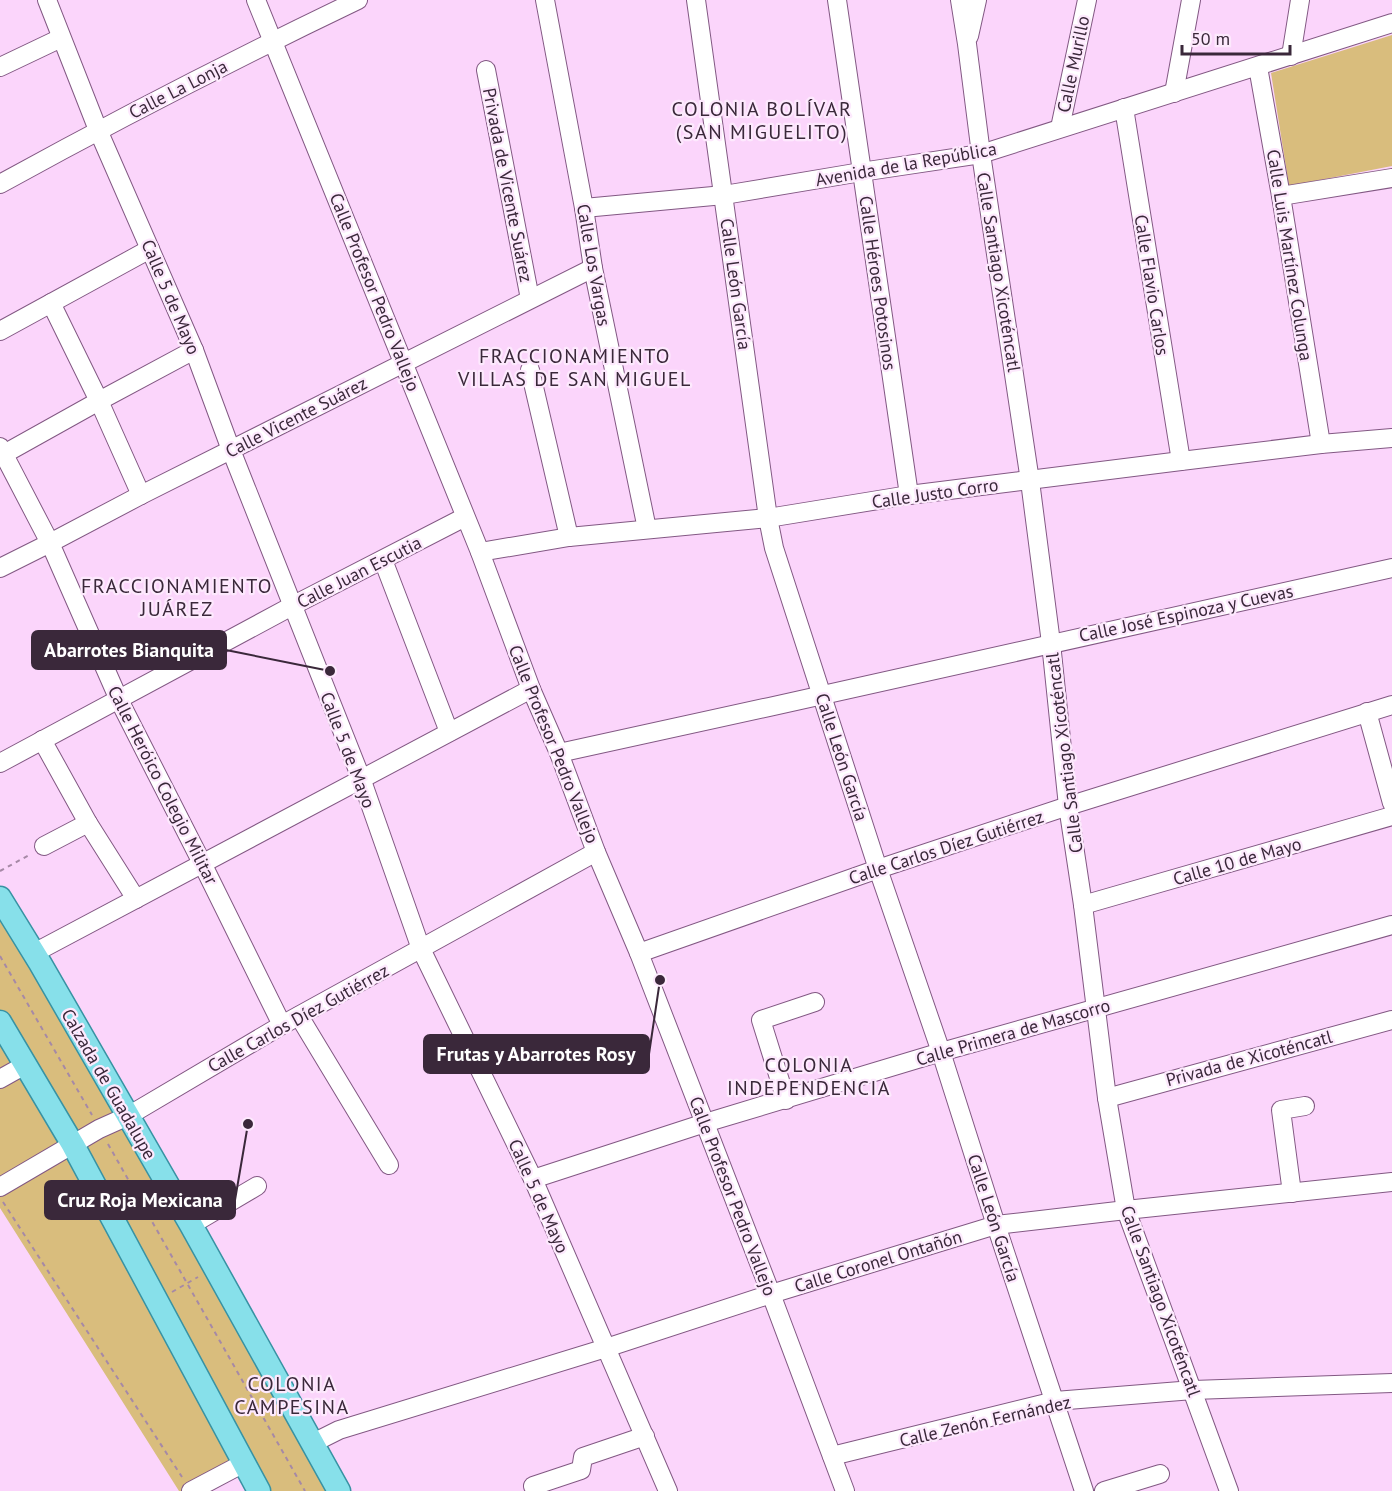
<svg xmlns="http://www.w3.org/2000/svg" width="1392" height="1491" viewBox="0 0 1392 1491" font-family="'PT Sans',sans-serif">
  <style>
    .green { fill: #d9bd7d }
    .lines { fill: none; stroke-linecap: round; stroke-linejoin: round }
    .minor-casing { stroke: #825883; stroke-width: 20 }
    .major-casing { stroke: #3892a3; stroke-width: 25 }
    .path { stroke: #a689a6; stroke-width: 2; stroke-dasharray: 4.5 4.5; stroke-linecap: butt }
    .minor { stroke: #fff; stroke-width: 18 }
    .major { stroke: #87e0ea; stroke-width: 22 }
    .labels { text-anchor: middle; dominant-baseline: central; stroke-width: 4.5; stroke-linejoin: round; paint-order: stroke }
    .street-label { font-size: 18px; fill: #3a283a; stroke: #fde9fd }
    .neighbourhood-label { font-size: 20px; letter-spacing: 1.5px; fill: #3a283a; stroke: #fde9fd }
    .leader { fill: none; stroke: #3a283a; stroke-width: 2 }
    .callout-dot { fill: #3a283a; stroke: #fde9fd; stroke-width: 2 }
    .callout { fill: #3a283a; stroke: #3a283a; stroke-width: 2 }
    .callout-label { font-size: 20px; text-anchor: middle; font-weight: bold; fill: #fff }
  </style>
  <rect width="100%" height="100%" fill="#fbd5fb"/>
  <g class="green">
    <path d="M1392 35V166L1289 186 1271 73Z"/>
    <path d="M0 911 116 1113 326 1491H264L244 1463 191 1491H179L0 1208Z"/>
  </g>
  <g class="lines">
    <g class="minor-casing">
      <g id="minor">
        <path d="M47 0 98 130 194 350 231 450 361 778 421 949 533 1179 668 1491"/>
        <path d="M256 0 480 552 531 689 559 753 596 852 639 953 771 1294 845 1491"/>
        <path d="M545 0 584 208 593 268 647 529"/>
        <path d="M696 0 768 518 774 548 878 869 941 1052 996 1225 1084 1491"/>
        <path d="M837 0 909 495"/>
        <path d="M960 0 967 44 981 154 1030 481 1051 643 1068 806 1083 905 1107 1098 1126 1210 1229 1491"/>
        <path d="M969 36 977 0"/>
        <path d="M1291 56 1300 0"/>
        <path d="M0 67 61 38"/>
        <path d="M1258 67 1281 196 1321 444"/>
        <path d="M486 70 530 299"/>
        <path d="M1174 93 1191 0"/>
        <path d="M1124 108 1181 461"/>
        <path d="M1060 128 1087 0"/>
        <path d="M0 184C118 119 237 58 358 0"/>
        <path d="M1281 196 1392 178"/>
        <path d="M584 208 724 195 861 172 981 154 1392 23"/>
        <path d="M51 303 99 401 141 495"/>
        <path d="M0 331 150 249"/>
        <path d="M530 370 569 537"/>
        <path d="M0 447 50 543 119 700 202 863 282 1025"/>
        <path d="M4 454 99 401 194 350"/>
        <path d="M480 552 569 537 768 518 909 495 1181 461 1321 444 1392 438"/>
        <path d="M383 560 449 732"/>
        <path d="M0 568 50 543 141 495 593 268"/>
        <path d="M1367 712 1392 803"/>
        <path d="M42 740 88 823 136 899"/>
        <path d="M559 753C837 693 1114 629 1392 568"/>
        <path d="M0 763 292 606 465 517"/>
        <path d="M44 846 88 823"/>
        <path d="M1083 905 1392 816"/>
        <path d="M34 953 531 689"/>
        <path d="M639 953 878 869 1068 806 1392 705"/>
        <path d="M299 1016 389 1165"/>
        <path d="M0 1079 25 1065"/>
        <path d="M1107 1098 1392 1020"/>
        <path d="M786 1100 761 1020 815 1002"/>
        <path d="M533 1179 705 1123 941 1052 1392 925"/>
        <path d="M0 1187 99 1129 128 1116 282 1025 596 852"/>
        <path d="M1292 1193 1281 1110 1305 1106"/>
        <path d="M191 1225 257 1186"/>
        <path d="M313 1443 339 1430 606 1348 771 1294 996 1225 1126 1210 1392 1182"/>
        <path d="M832 1456 1055 1401 1193 1390 1392 1383"/>
        <path d="M533 1486 581 1470 583 1457 645 1436"/>
        <path d="M191 1491 244 1463"/>
        <path d="M1104 1491 1160 1474"/>
      </g>
    </g>
    <g class="major-casing">
      <g id="major">
        <path d="M0 898 40 963 191 1225 339 1491"/>
        <path d="M0 1022 73 1145 259 1491"/>
      </g>
    </g>
    <g class="path">
      <path d="M0 871 31 854"/>
      <path d="M0 956 92 1115"/>
      <path d="M108 1144 305 1491"/>
      <path d="M3 1202 182 1477"/>
      <path d="M172 1292 198 1277"/>
    </g>
    <use href="#minor" class="minor"/>
    <use href="#major" class="major"/>
  </g>
  <g class="labels">
    <g class="street-label">
      <text transform="translate(1073 64) rotate(-78)">Calle Murillo</text>
      <text transform="translate(178 89) rotate(-27)">Calle La Lonja</text>
      <text transform="translate(906 164) rotate(-10)">Avenida de la República</text>
      <text transform="translate(508 185) rotate(79)">Privada de Vicente Suárez</text>
      <text transform="translate(1290 255) rotate(81)">Calle Luis Martínez Colunga</text>
      <text transform="translate(594 265) rotate(80)">Calle Los Vargas</text>
      <text transform="translate(999 272) rotate(81)">Calle Santiago Xicoténcatl</text>
      <text transform="translate(878 283) rotate(82)">Calle Héroes Potosinos</text>
      <text transform="translate(736 284) rotate(82)">Calle León García</text>
      <text transform="translate(1152 285) rotate(81)">Calle Flavio Carlos</text>
      <text transform="translate(375 292) rotate(68)">Calle Profesor Pedro Vallejo</text>
      <text transform="translate(171 297) rotate(67)">Calle 5 de Mayo</text>
      <text transform="translate(296 417) rotate(-27)">Calle Vicente Suárez</text>
      <text transform="translate(935 493) rotate(-8)">Calle Justo Corro</text>
      <text transform="translate(359 572) rotate(-27)">Calle Juan Escutia</text>
      <text transform="translate(1186 613) rotate(-12)">Calle José Espinoza y Cuevas</text>
      <text transform="translate(554 744) rotate(68)">Calle Profesor Pedro Vallejo</text>
      <text transform="translate(348 750) rotate(69)">Calle 5 de Mayo</text>
      <text transform="translate(1064 753) rotate(-97)">Calle Santiago Xicoténcatl</text>
      <text transform="translate(842 757) rotate(72)">Calle León García</text>
      <text transform="translate(163 785) rotate(63)">Calle Heróico Colegio Militar</text>
      <text transform="translate(946 847) rotate(-18)">Calle Carlos Díez Gutiérrez</text>
      <text transform="translate(1237 861) rotate(-16)">Calle 10 de Mayo</text>
      <text transform="translate(298 1018) rotate(-29)">Calle Carlos Díez Gutiérrez</text>
      <text transform="translate(1013 1032) rotate(-16)">Calle Primera de Mascorro</text>
      <text transform="translate(1249 1058) rotate(-15)">Privada de Xicoténcatl</text>
      <text transform="translate(109 1084) rotate(60)">Calzada de Guadalupe</text>
      <text transform="translate(539 1196) rotate(66)">Calle 5 de Mayo</text>
      <text transform="translate(733 1196) rotate(69)">Calle Profesor Pedro Vallejo</text>
      <text transform="translate(994 1218) rotate(72)">Calle León García</text>
      <text transform="translate(878 1261) rotate(-17)">Calle Coronel Ontañón</text>
      <text transform="translate(1161 1301) rotate(70)">Calle Santiago Xicoténcatl</text>
      <text transform="translate(985 1421) rotate(-13)">Calle Zenón Fernández</text>
    </g>
    <g class="neighbourhood-label">
      <text x="762" y="109">COLONIA BOLÍVAR<tspan x="762" dy="23">(SAN MIGUELITO)</tspan></text>
      <text x="575" y="356">FRACCIONAMIENTO<tspan x="575" dy="23">VILLAS DE SAN MIGUEL</tspan></text>
      <text x="177" y="586">FRACCIONAMIENTO<tspan x="177" dy="23">JUÁREZ</tspan></text>
      <text x="809" y="1065">COLONIA<tspan x="809" dy="23">INDEPENDENCIA</tspan></text>
      <text x="292" y="1384">COLONIA<tspan x="292" dy="23">CAMPESINA</tspan></text>
    </g>
  </g>
  <path class="leader" d="M330 671L226 650M660 980L649 1054M248 1124L235 1200"/>
  <g class="callout-dot">
    <circle cx="330" cy="671" r="6"/>
    <circle cx="660" cy="980" r="6"/>
    <circle cx="248" cy="1124" r="6"/>
  </g>
  <g class="callout">
    <rect x="32" y="631" width="194" height="38" rx="6"/>
    <rect x="424" y="1035" width="225" height="38" rx="6"/>
    <rect x="45" y="1181" width="190" height="38" rx="6"/>
  </g>
  <g class="callout-label">
    <text x="129" y="657">Abarrotes Bianquita</text>
    <text x="536" y="1061">Frutas y Abarrotes Rosy</text>
    <text x="140" y="1207">Cruz Roja Mexicana</text>
  </g>
  <path d="M1182 45v9h108v-9" fill="none" stroke="#3a283a" stroke-width="3"/>
  <text x="1191" y="45" font-size="18" fill="#3a283a" stroke="#fde9fd" stroke-width="4.5" paint-order="stroke">50 m</text>
</svg>
